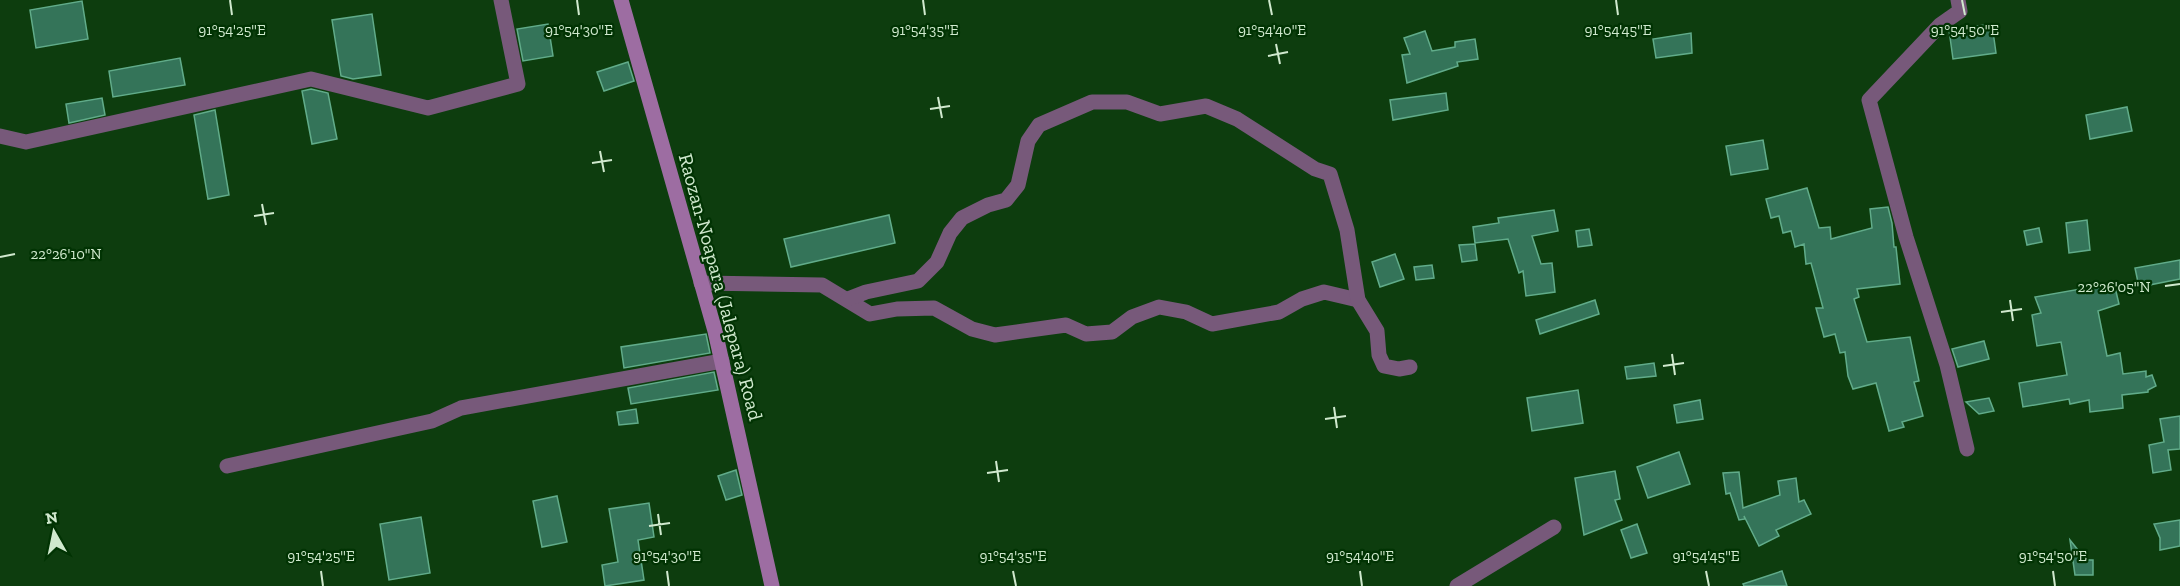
<svg xmlns="http://www.w3.org/2000/svg" width="2180" height="586" viewBox="0 0 2180 586" font-family="'Zilla Slab',serif">
  <style>
    .building { fill: #347459; stroke: #61ac8a; stroke-width: 1.5 }
    .lines { fill: none; stroke-linecap: round; stroke-linejoin: round }
    .minor { stroke: #77597a; stroke-width: 15 }
    .secondary { stroke: #9d6da2; stroke-width: 15 }
    .ticks { fill: none; stroke: #d0e9ce; stroke-width: 2 }
    .labels { text-anchor: middle; dominant-baseline: central; stroke-width: 4.5; stroke-linejoin: round; paint-order: stroke }
    .street-label { font-size: 20px; fill: #d0e9ce; stroke: #013303 }
    .ticks-label { font-size: 15px; text-anchor: middle; fill: #d0e9ce; stroke: #013303; stroke-width: 4.5; stroke-linejoin: round; paint-order: stroke }
  </style>
  <rect width="100%" height="100%" fill="#0d3d0e"/>
  <g class="building">
    <path d="M82 1 88 39 36 48 30 10Z"/>
    <path d="M372 14 381 75 353 79 341 76 332 20Z"/>
    <path d="M548 24 553 56 523 61 517 29Z"/>
    <path d="M1992 24 1996 53 1953 59 1949 30Z"/>
    <path d="M1425 31 1432 51 1455 47V42L1475 39 1478 59 1457 62 1458 66 1407 83 1402 55 1410 54 1404 38Z"/>
    <path d="M1691 33 1692 53 1656 58 1653 39Z"/>
    <path d="M180 58 185 85 113 97 109 71Z"/>
    <path d="M628 62 634 81 604 91 597 72Z"/>
    <path d="M311 89 328 93 337 139 312 144 302 91Z"/>
    <path d="M1446 93 1448 110 1393 120 1390 100Z"/>
    <path d="M102 98 105 115 69 123 66 104Z"/>
    <path d="M2127 107 2132 131 2090 139 2086 115Z"/>
    <path d="M215 110 229 195 208 199 194 115Z"/>
    <path d="M1763 140 1768 169 1731 175 1726 146Z"/>
    <path d="M1807 188 1819 228 1830 227 1831 239 1872 228 1870 209 1888 207 1892 223 1894 247H1896L1900 284 1857 289 1859 297 1854 299 1867 342 1910 337 1919 381 1914 382 1923 416 1902 422 1904 427 1889 431 1876 383 1853 389 1848 376 1845 352 1840 353 1835 334 1824 337 1816 308H1823L1811 263 1806 264 1804 244 1795 247 1791 231 1783 233 1779 216 1771 218 1766 199Z"/>
    <path d="M1554 210 1558 231 1532 236 1541 264 1552 263 1555 292 1526 296 1523 271 1519 273 1508 239 1475 243 1473 227 1499 223 1498 218Z"/>
    <path d="M889 215 895 243 791 267 784 239Z"/>
    <path d="M2087 220 2090 250 2069 253 2066 223Z"/>
    <path d="M2039 228 2042 242 2027 245 2024 231Z"/>
    <path d="M1589 229 1592 245 1578 247 1576 231Z"/>
    <path d="M1475 244 1477 260 1462 262 1459 245Z"/>
    <path d="M1395 254 1404 279 1380 287 1372 262Z"/>
    <path d="M2180 260V279L2139 287 2135 268Z"/>
    <path d="M1432 265 1434 278 1416 280 1414 267Z"/>
    <path d="M2114 283 2119 304 2098 311 2107 356 2120 353 2123 374 2146 371V377L2152 375 2156 386 2148 390V392L2122 395 2123 408 2090 412 2089 400 2070 404 2069 399 2023 407 2019 383 2067 375 2061 342 2037 346 2032 315 2041 313 2035 297Z"/>
    <path d="M1595 300 1599 314 1540 334 1536 320Z"/>
    <path d="M706 334 710 353 624 368 621 347Z"/>
    <path d="M1984 341 1989 359 1958 367 1952 349Z"/>
    <path d="M1654 363 1656 376 1627 379 1625 367Z"/>
    <path d="M714 372 718 390 631 404 628 388Z"/>
    <path d="M1578 390 1583 423 1532 431 1527 398Z"/>
    <path d="M1989 398 1994 411 1979 414 1966 402Z"/>
    <path d="M1700 400 1703 419 1677 423 1674 405Z"/>
    <path d="M636 409 638 423 619 425 617 412Z"/>
    <path d="M2180 416V449L2168 450 2171 470 2153 473 2149 445 2164 442 2160 419Z"/>
    <path d="M1679 452 1690 484 1648 498 1637 467Z"/>
    <path d="M736 470 742 495 726 500 718 476Z"/>
    <path d="M1615 471 1620 499 1615 500 1622 520 1584 535 1575 478Z"/>
    <path d="M1739 472 1743 508 1780 495 1778 481 1796 478 1799 502 1804 500 1811 514 1776 530 1779 536 1759 546 1744 516 1745 519 1739 520 1730 493 1726 494 1723 473Z"/>
    <path d="M557 496 567 542 542 547 533 501Z"/>
    <path d="M649 503 654 537 638 540 644 580 605 586 602 565 618 562 609 509Z"/>
    <path d="M421 517 430 573 389 580 380 524Z"/>
    <path d="M2180 520V546L2160 550V538L2154 524Z"/>
    <path d="M1637 524 1647 553 1631 558 1621 530Z"/>
    <path d="M2070 540 2086 560H2093V575H2075Z"/>
    <path d="M1782 571 1787 586H1744L1743 584Z"/>
  </g>
  <g class="lines">
    <g class="minor">
      <path d="M1958 0 1960 11 1940 25 1869 100 1906 237 1947 365 1967 449"/>
      <path d="M0 136 26 142 311 79 428 108 518 84 501 0"/>
      <path d="M701 283 822 285 870 314 897 309 934 308 972 329 995 335 1066 325 1086 334 1112 332 1132 317 1159 307 1186 312 1212 324 1279 312 1302 299 1324 292 1358 300"/>
      <path d="M848 299 866 292 918 281 937 262 950 233 962 218 988 205 1006 200 1018 185 1028 141 1039 125 1092 102H1127L1160 114 1206 106 1237 119 1315 169 1330 174 1347 230 1358 300 1377 331 1379 355 1384 366 1399 369 1410 367"/>
      <path d="M227 466 432 421 461 408 722 361"/>
      <path d="M1457 586 1554 527"/>
    </g>
    <path class="secondary" d="M621 0 715 331 772 586"/>
  </g>
  <path class="ticks" d="M230 0 232 15M577 0 579 15M923 0 925 15M1269 0 1272 15M1616 0 1618 15M1962 0 1965 15M1276 44 1280 64M1268 56 1288 52M938 97 942 118M930 109 950 106M600 151 604 172M592 163 612 160M262 204 266 225M254 216 274 213M0 257 15 254M2165 286 2180 284M2010 300 2013 321M2001 312 2022 309M1672 354 1675 375M1663 366 1684 363M1334 407 1337 428M1325 419 1346 416M996 461 999 482M987 473 1008 470M658 514 661 535M649 526 670 523M321 571 323 586M667 571 669 586M1013 571 1016 586M1360 571 1362 586M1706 571 1709 586M2053 571 2055 586"/>
  <g class="labels">
    <g class="street-label">
      <text transform="translate(721 287) rotate(75)">Raozan-Noapara (Jalepara) Road</text>
    </g>
  </g>
  <g class="ticks-label">
    <text x="232" y="35">91°54'25"E</text>
    <text x="579" y="35">91°54'30"E</text>
    <text x="925" y="35">91°54'35"E</text>
    <text x="1272" y="35">91°54'40"E</text>
    <text x="1618" y="35">91°54'45"E</text>
    <text x="1965" y="35">91°54'50"E</text>
    <text x="66" y="259">22°26'10"N</text>
    <text x="2114" y="292">22°26'05"N</text>
    <text x="321" y="561">91°54'25"E</text>
    <text x="667" y="561">91°54'30"E</text>
    <text x="1013" y="561">91°54'35"E</text>
    <text x="1360" y="561">91°54'40"E</text>
    <text x="1706" y="561">91°54'45"E</text>
    <text x="2053" y="561">91°54'50"E</text>
  </g>
  <g transform="translate(54 532) rotate(351)" stroke="#013303" stroke-width="4.5" paint-order="stroke">
  <path d="M0-4.5L10 22L0 15L-10 22Z" fill="#d0e9ce"/>
  <text y="-9" font-size="16" font-weight="bold" text-anchor="middle" fill="#d0e9ce">N</text>
  </g>
</svg>
